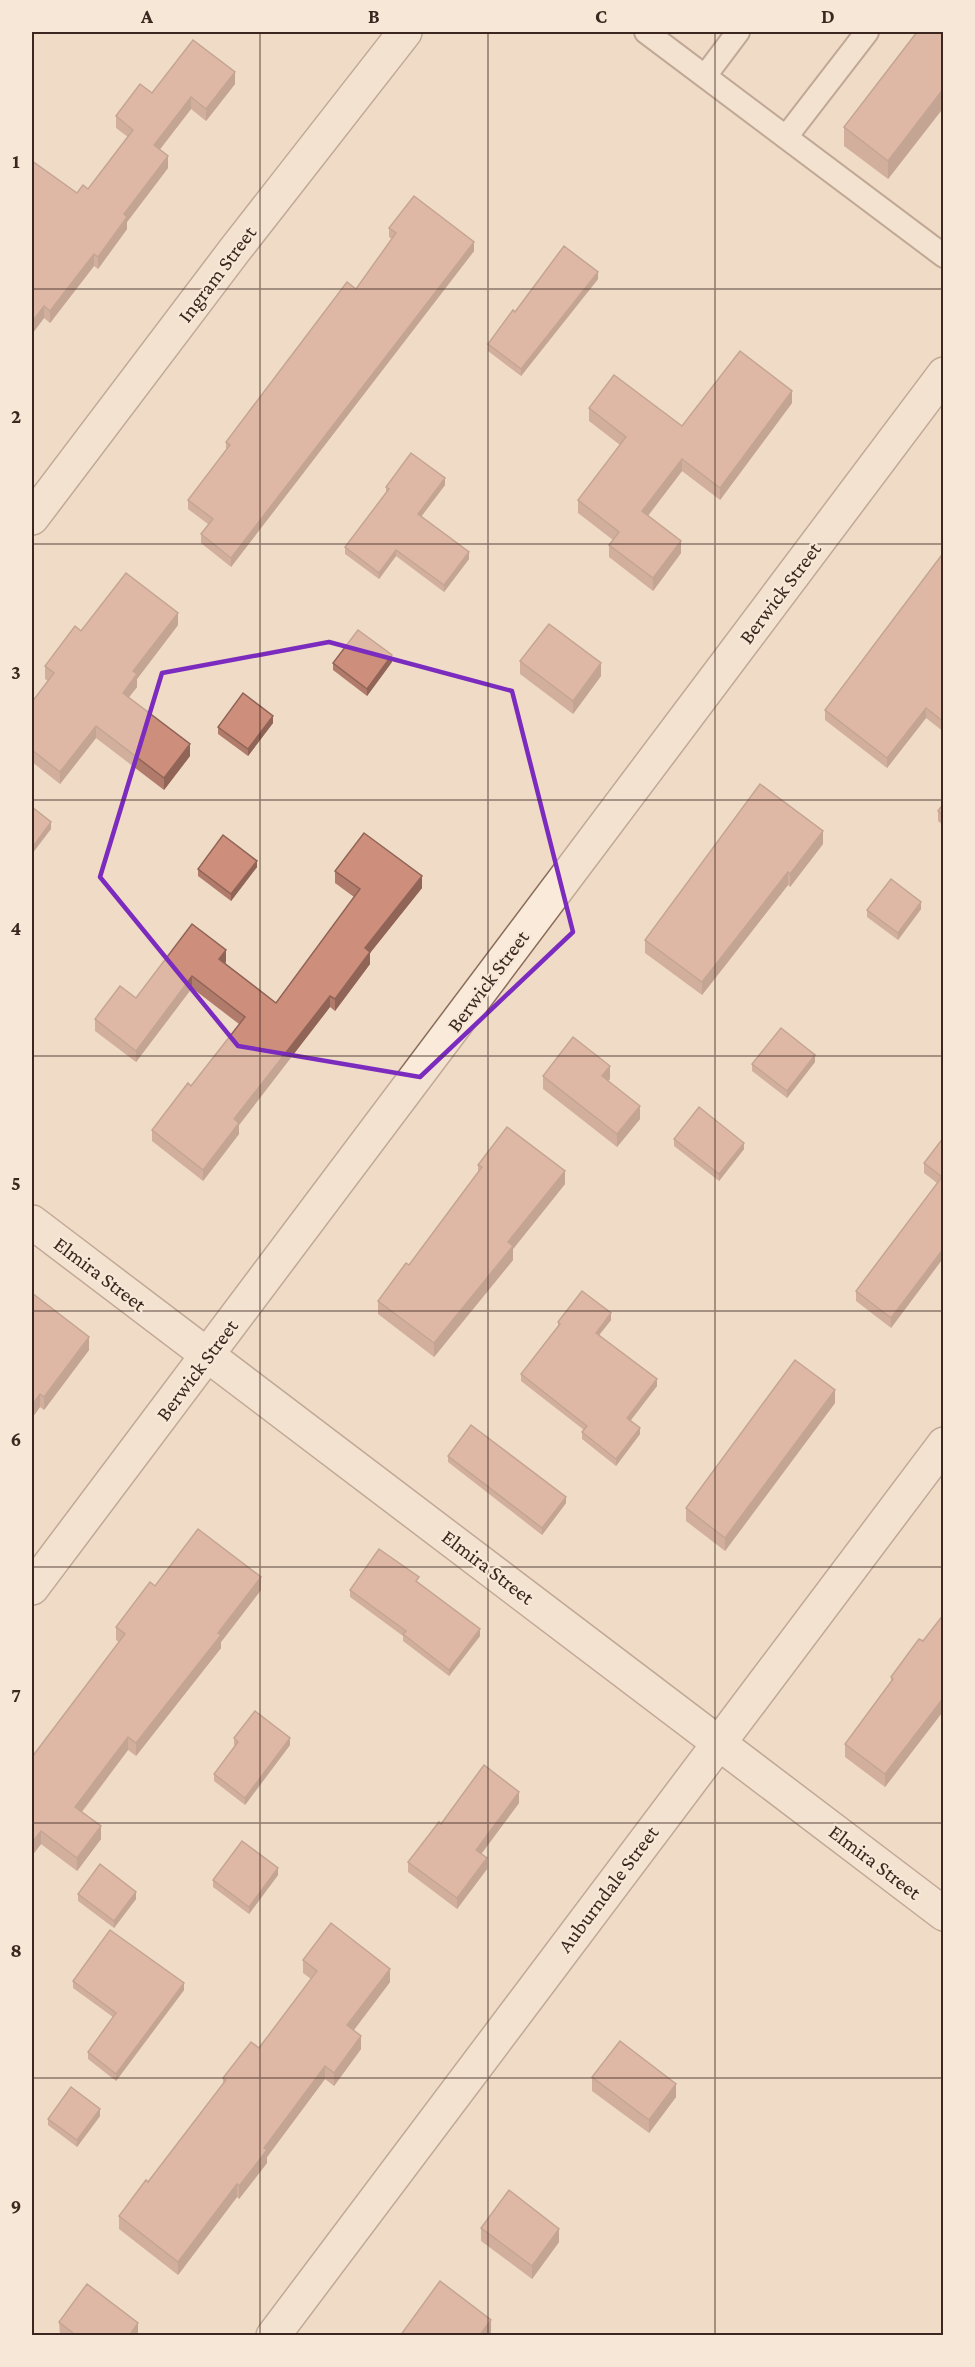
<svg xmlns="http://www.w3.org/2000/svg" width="975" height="2367" viewBox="0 0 975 2367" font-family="'Crimson Pro',serif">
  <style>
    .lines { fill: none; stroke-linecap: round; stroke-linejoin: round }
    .service-casing { stroke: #8a6c5b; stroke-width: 26 }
    .minor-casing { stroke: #8a6c5b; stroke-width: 36 }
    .service { stroke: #f9eada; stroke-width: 22 }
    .minor { stroke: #f9eada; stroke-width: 33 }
    .wall { fill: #b07b6b }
    .shaded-wall { fill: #906457 }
    .building { fill: #cd8f7c; stroke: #906457; stroke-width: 1.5 }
    .marked { fill: none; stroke: #7b2cbf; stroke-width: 4.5; stroke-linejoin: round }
    .grid { fill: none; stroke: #3b271f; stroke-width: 1.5; stroke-opacity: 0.55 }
    .labels { text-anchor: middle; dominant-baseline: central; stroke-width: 4.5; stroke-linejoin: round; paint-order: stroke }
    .street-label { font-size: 21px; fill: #3b271f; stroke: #f6e7d6 }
    .neatline { fill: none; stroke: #3b271f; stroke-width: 2 }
    .grid-label { font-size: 20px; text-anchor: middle; font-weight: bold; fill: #3b271f }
  </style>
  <rect width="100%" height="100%" fill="#efdbc6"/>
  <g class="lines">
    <g class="service-casing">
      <g id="service">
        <path d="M646 32 944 256"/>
        <path d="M705 76 738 32"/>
        <path d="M786 137 867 32"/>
      </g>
    </g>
    <g class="minor-casing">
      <g id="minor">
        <path d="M32 518 234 251 405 32"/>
        <path d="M32 1222 944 1914"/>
        <path d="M32 1588 944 374"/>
        <path d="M273 2336 944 1444"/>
      </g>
    </g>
    <use href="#service" class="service"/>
    <use href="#minor" class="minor"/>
  </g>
  <g class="wall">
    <path d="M944 32V107L888 179 844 146V127Z"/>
    <path d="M235 84 206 121 191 109 160 149 168 168 127 222V229L98 269 94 266 50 323 44 318 32 334 77 193 88 189 128 137 116 128V116L152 93Z"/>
    <path d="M389 228 474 251 231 567 201 543V534L208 524 188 509V500L226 450V442L356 289 392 239 389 237Z"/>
    <path d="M598 279 521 376 488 351V344L515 312Z"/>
    <path d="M792 403 720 500 682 471 648 516 681 553 653 591 609 557V545L613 540 578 513V500L620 445 589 421V408L682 426Z"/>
    <path d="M445 485 421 516 469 559 444 592 396 556 379 579 345 554V547L386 494V487Z"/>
    <path d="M944 552V732L926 718 887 768 825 720V710Z"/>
    <path d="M178 625 137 679V687L128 698 190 756 164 790 96 738 60 784 32 762V702L48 681 45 679V666L81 631Z"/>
    <path d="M520 661 601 676 573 714 520 674Z"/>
    <path d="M392 662 367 696 333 670V663Z"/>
    <path d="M273 723 248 756 218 734V727Z"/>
    <path d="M944 803V826L938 821V811Z"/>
    <path d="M823 844 790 887 788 885 702 995 645 953V940Z"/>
    <path d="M257 867 231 901 198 876V869Z"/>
    <path d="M335 871 422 888 370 953V964L335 1011 330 1007 239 1125V1134L203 1181 152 1141V1130L191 1086 239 1024 192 988 136 1062 95 1031V1019L136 998 226 962 225 963 276 1003 354 897 335 883Z"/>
    <path d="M921 909 898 940 867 917V910Z"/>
    <path d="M815 1062 787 1098 752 1071V1064Z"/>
    <path d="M543 1076 610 1079 608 1081 640 1119 617 1147 543 1089Z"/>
    <path d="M944 1137V1257L891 1328 856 1301V1291L937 1183 924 1173V1163Z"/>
    <path d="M674 1139 744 1149 719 1181 674 1146Z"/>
    <path d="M478 1165 565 1184 513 1249V1260L434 1357 378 1314V1301L409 1265 478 1172Z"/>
    <path d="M32 1293 89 1350 44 1410 40 1407 32 1418Z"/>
    <path d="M611 1320 599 1335 657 1386 631 1420 640 1434 616 1466 582 1439V1432L584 1430 521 1381V1374L558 1326V1322Z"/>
    <path d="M835 1403 725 1551 686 1521V1508Z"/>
    <path d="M448 1456 566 1503 542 1535 448 1462Z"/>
    <path d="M419 1583 480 1636 449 1676 403 1641V1636L350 1597V1590Z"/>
    <path d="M155 1586 261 1590 221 1642V1648L136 1756 128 1750 82 1812 101 1839 77 1871 41 1844 34 1853 32 1851V1757L119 1642 116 1640V1627Z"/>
    <path d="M944 1614V1716L941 1714 885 1787 845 1757V1744L891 1683V1677L923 1641Z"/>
    <path d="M234 1738 290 1745 245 1805 214 1781V1774L235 1746 234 1745Z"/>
    <path d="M519 1803 481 1854 487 1869 457 1909 408 1872V1862L441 1824Z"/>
    <path d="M278 1875 249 1914 213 1887V1880Z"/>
    <path d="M78 1894 136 1899 114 1928 78 1901Z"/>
    <path d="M303 1960 390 1982 354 2030 361 2049 334 2086 325 2079 267 2157V2163L239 2199 237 2197 178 2275 119 2229V2216L148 2182 223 2084V2078L259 2048 311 1979 303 1973Z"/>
    <path d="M73 1981 184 1990 116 2081 88 2059V2052L113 2017 73 1988Z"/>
    <path d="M592 2077 676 2097 649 2133 592 2091Z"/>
    <path d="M100 2116 77 2147 48 2125V2119Z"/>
    <path d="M481 2228 559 2242 532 2279 481 2241Z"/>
    <path d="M59 2322 138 2336H60Z"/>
  </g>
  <g class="shaded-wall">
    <path d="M235 72V84L206 121V109Z"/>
    <path d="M944 88V107L888 179V161Z"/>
    <path d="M191 97V109L154 157V145Z"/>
    <path d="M168 156V168L127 222V229L98 269V257L124 214Z"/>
    <path d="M474 242V251L231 567V558Z"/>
    <path d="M94 254V266L50 323V311Z"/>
    <path d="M598 272V279L521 376V369Z"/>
    <path d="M44 306V318L32 334V322Z"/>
    <path d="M792 391V403L720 500V488Z"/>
    <path d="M682 459V471L642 523V511Z"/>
    <path d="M445 478V485L418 521V514Z"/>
    <path d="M681 541V553L653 591V578Z"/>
    <path d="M396 550V556L379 579V573Z"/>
    <path d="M469 552V559L444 592V585Z"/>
    <path d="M178 613V625L137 679V687L123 705V693L133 671Z"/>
    <path d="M392 655V662L367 696V689Z"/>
    <path d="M601 663V676L573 714V701Z"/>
    <path d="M926 708V718L887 768V758Z"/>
    <path d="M273 716V723L248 756V749Z"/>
    <path d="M96 726V738L60 784V772Z"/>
    <path d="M190 744V756L164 790V778Z"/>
    <path d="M51 822V829L32 854V848Z"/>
    <path d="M823 831V844L790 887V874Z"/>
    <path d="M257 861V867L231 901V894Z"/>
    <path d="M788 872V885L702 995V982Z"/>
    <path d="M422 876V888L370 953V964L335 1011V999L365 948Z"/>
    <path d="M921 902V909L898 940V933Z"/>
    <path d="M226 950V962L219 971V959Z"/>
    <path d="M192 976V988L136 1062V1051Z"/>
    <path d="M330 996V1007L239 1125V1134L203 1181V1170L234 1119Z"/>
    <path d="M815 1055V1062L787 1098V1091Z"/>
    <path d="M610 1066V1079L602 1089V1076Z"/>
    <path d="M640 1106V1119L617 1147V1134Z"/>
    <path d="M744 1143V1149L719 1181V1174Z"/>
    <path d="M565 1171V1184L513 1249V1260L434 1357V1343L508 1242Z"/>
    <path d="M944 1248V1257L891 1328V1318Z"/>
    <path d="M611 1313V1320L596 1339V1333Z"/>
    <path d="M89 1337V1350L44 1410V1397Z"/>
    <path d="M657 1379V1386L627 1425V1418Z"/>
    <path d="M835 1390V1403L725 1551V1538Z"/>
    <path d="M40 1394V1407L32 1418V1405Z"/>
    <path d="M640 1428V1434L616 1466V1459Z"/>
    <path d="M566 1497V1503L542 1535V1528Z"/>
    <path d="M261 1577V1590L221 1642V1648L136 1756V1743Z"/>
    <path d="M480 1629V1636L449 1676V1670Z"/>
    <path d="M941 1701V1714L885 1787V1774Z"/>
    <path d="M128 1737V1750L75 1820V1807Z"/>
    <path d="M290 1738V1745L245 1805V1798Z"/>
    <path d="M519 1792V1803L476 1861V1850Z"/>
    <path d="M101 1826V1839L77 1871V1858Z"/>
    <path d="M41 1831V1844L34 1853V1840Z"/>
    <path d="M487 1858V1869L457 1909V1898Z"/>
    <path d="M278 1868V1875L249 1914V1907Z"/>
    <path d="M136 1892V1899L114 1928V1921Z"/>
    <path d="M390 1969V1982L347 2039V2025Z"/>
    <path d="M184 1983V1990L116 2081V2074Z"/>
    <path d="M361 2036V2049L334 2086V2073Z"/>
    <path d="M325 2066V2079L267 2157V2163L239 2199V2186L264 2148Z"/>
    <path d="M676 2084V2097L649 2133V2120Z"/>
    <path d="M100 2109V2116L77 2147V2140Z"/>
    <path d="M237 2184V2197L178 2275V2262Z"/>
    <path d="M559 2229V2242L532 2279V2266Z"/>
    <path d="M491 2320V2333L489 2336H479Z"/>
    <path d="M138 2323V2336H129Z"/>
  </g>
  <g class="building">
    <path d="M917 32H944V88L888 161 844 127Z"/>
    <path d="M193 40 235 72 206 109 191 97 154 145 168 156 124 214 127 217 98 257 94 254 50 311 44 306 32 322V161L77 193 83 185 88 189 133 130 116 116 140 84 152 93Z"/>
    <path d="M414 196 474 242 231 558 201 534 213 519 188 500 230 445 226 442 347 282 356 289 396 233 389 228Z"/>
    <path d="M564 246 598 272 521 369 488 344 513 310 515 312Z"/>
    <path d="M740 351 792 391 720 488 682 459 642 511 681 541 653 578 609 545 619 532 578 500 626 437 589 408 614 375 682 426Z"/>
    <path d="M411 453 445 478 418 514 469 552 444 585 396 550 379 573 345 547 389 489 386 487Z"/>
    <path d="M944 552V722L926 708 887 758 825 710Z"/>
    <path d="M126 573 178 613 133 671 137 674 123 693 190 744 164 778 96 726 60 772 32 750V702L54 673 45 666 75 626 81 631Z"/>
    <path d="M549 624 601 663 573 701 520 661Z"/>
    <path d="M358 630 392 655 367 689 333 663Z"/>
    <path d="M243 693 273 716 248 749 218 727Z"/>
    <path d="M760 784 823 831 790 874 788 872 702 982 645 940Z"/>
    <path d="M944 803V816L938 811Z"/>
    <path d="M32 807 51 822 32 848Z"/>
    <path d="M364 833 422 876 365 948 370 952 335 999 330 996 234 1119 239 1123 203 1170 152 1130 188 1083 191 1086 245 1017 192 976 136 1051 95 1019 120 986 136 998 192 924 226 950 219 959 276 1003 360 889 335 871Z"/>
    <path d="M223 835 257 861 231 894 198 869Z"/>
    <path d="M891 879 921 902 898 933 867 910Z"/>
    <path d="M781 1028 815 1055 787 1091 752 1064Z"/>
    <path d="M573 1037 610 1066 602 1076 640 1106 617 1134 543 1076Z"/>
    <path d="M699 1107 744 1143 719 1174 674 1139Z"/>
    <path d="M507 1127 565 1171 508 1242 513 1246 434 1343 378 1301 406 1263 409 1265 482 1167 478 1165Z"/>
    <path d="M944 1137V1248L891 1318 856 1291 942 1177 924 1163Z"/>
    <path d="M582 1291 611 1313 596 1333 657 1379 627 1418 640 1428 616 1459 582 1432 587 1426 521 1374 560 1324 558 1322Z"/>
    <path d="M32 1293 89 1337 44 1397 40 1394 32 1405Z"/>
    <path d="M795 1360 835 1390 725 1538 686 1508Z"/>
    <path d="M471 1425 566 1497 542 1528 448 1456Z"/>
    <path d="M198 1529 261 1577 218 1633 221 1635 136 1743 128 1737 75 1807 101 1826 77 1858 41 1831 34 1840 32 1838V1757L125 1634 116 1627 150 1582 155 1586Z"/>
    <path d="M379 1549 419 1577 416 1581 480 1629 449 1670 403 1634 406 1631 350 1590Z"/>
    <path d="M944 1614V1703L941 1701 885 1774 845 1744 893 1679 891 1677 919 1639 923 1641Z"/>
    <path d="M255 1711 290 1738 245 1798 214 1774 238 1742 234 1738Z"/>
    <path d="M484 1765 519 1792 476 1850 487 1858 457 1898 408 1862 439 1822 441 1824Z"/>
    <path d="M242 1841 278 1868 249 1907 213 1880Z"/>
    <path d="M100 1864 136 1892 114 1921 78 1894Z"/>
    <path d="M331 1923 390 1969 347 2025 361 2036 334 2073 325 2066 264 2148 267 2150 239 2186 237 2184 178 2262 119 2216 146 2180 148 2182 226 2080 223 2078 251 2042 259 2048 317 1971 303 1960Z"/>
    <path d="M110 1930 184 1983 116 2074 88 2052 116 2013 73 1981Z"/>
    <path d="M620 2041 676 2084 649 2120 592 2077Z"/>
    <path d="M71 2087 100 2109 77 2140 48 2119Z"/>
    <path d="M509 2190 559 2229 532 2266 481 2228Z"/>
    <path d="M440 2281 491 2320 479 2336H400Z"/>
    <path d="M87 2284 138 2323 129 2336H77L59 2322Z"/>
  </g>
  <path d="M0 0H975V2367H0ZM329 642 512 691 573 932 420 1077 238 1046 100 877 162 673Z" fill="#efdbc6" fill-opacity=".55" fill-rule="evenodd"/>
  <path class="marked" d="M329 642 512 691 573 932 420 1077 238 1046 100 877 162 673Z"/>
  <path class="grid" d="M260 32V2336M488 32V2336M715 32V2336M32 289H944M32 544H944M32 800H944M32 1056H944M32 1311H944M32 1567H944M32 1823H944M32 2078H944"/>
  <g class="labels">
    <g class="street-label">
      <text transform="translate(217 274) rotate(-53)">Ingram Street</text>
      <text transform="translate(780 593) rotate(-53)">Berwick Street</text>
      <text transform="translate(488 981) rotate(-53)">Berwick Street</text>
      <text transform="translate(100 1274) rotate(37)">Elmira Street</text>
      <text transform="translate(197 1370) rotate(-53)">Berwick Street</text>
      <text transform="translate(488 1567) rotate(37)">Elmira Street</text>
      <text transform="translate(875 1862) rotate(37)">Elmira Street</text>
      <text transform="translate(608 1889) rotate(-53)">Auburndale Street</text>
    </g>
  </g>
  <rect width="975" height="2367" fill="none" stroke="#f6e7d6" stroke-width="66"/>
  <rect x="33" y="33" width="909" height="2301" class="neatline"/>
  <g class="grid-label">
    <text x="147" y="23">A</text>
    <text x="374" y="23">B</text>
    <text x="601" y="23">C</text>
    <text x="828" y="23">D</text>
    <text x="16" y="168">1</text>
    <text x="16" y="423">2</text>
    <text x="16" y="679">3</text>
    <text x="16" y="935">4</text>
    <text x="16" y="1190">5</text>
    <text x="16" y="1446">6</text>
    <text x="16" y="1702">7</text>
    <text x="16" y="1957">8</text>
    <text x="16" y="2213">9</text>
  </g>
</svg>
